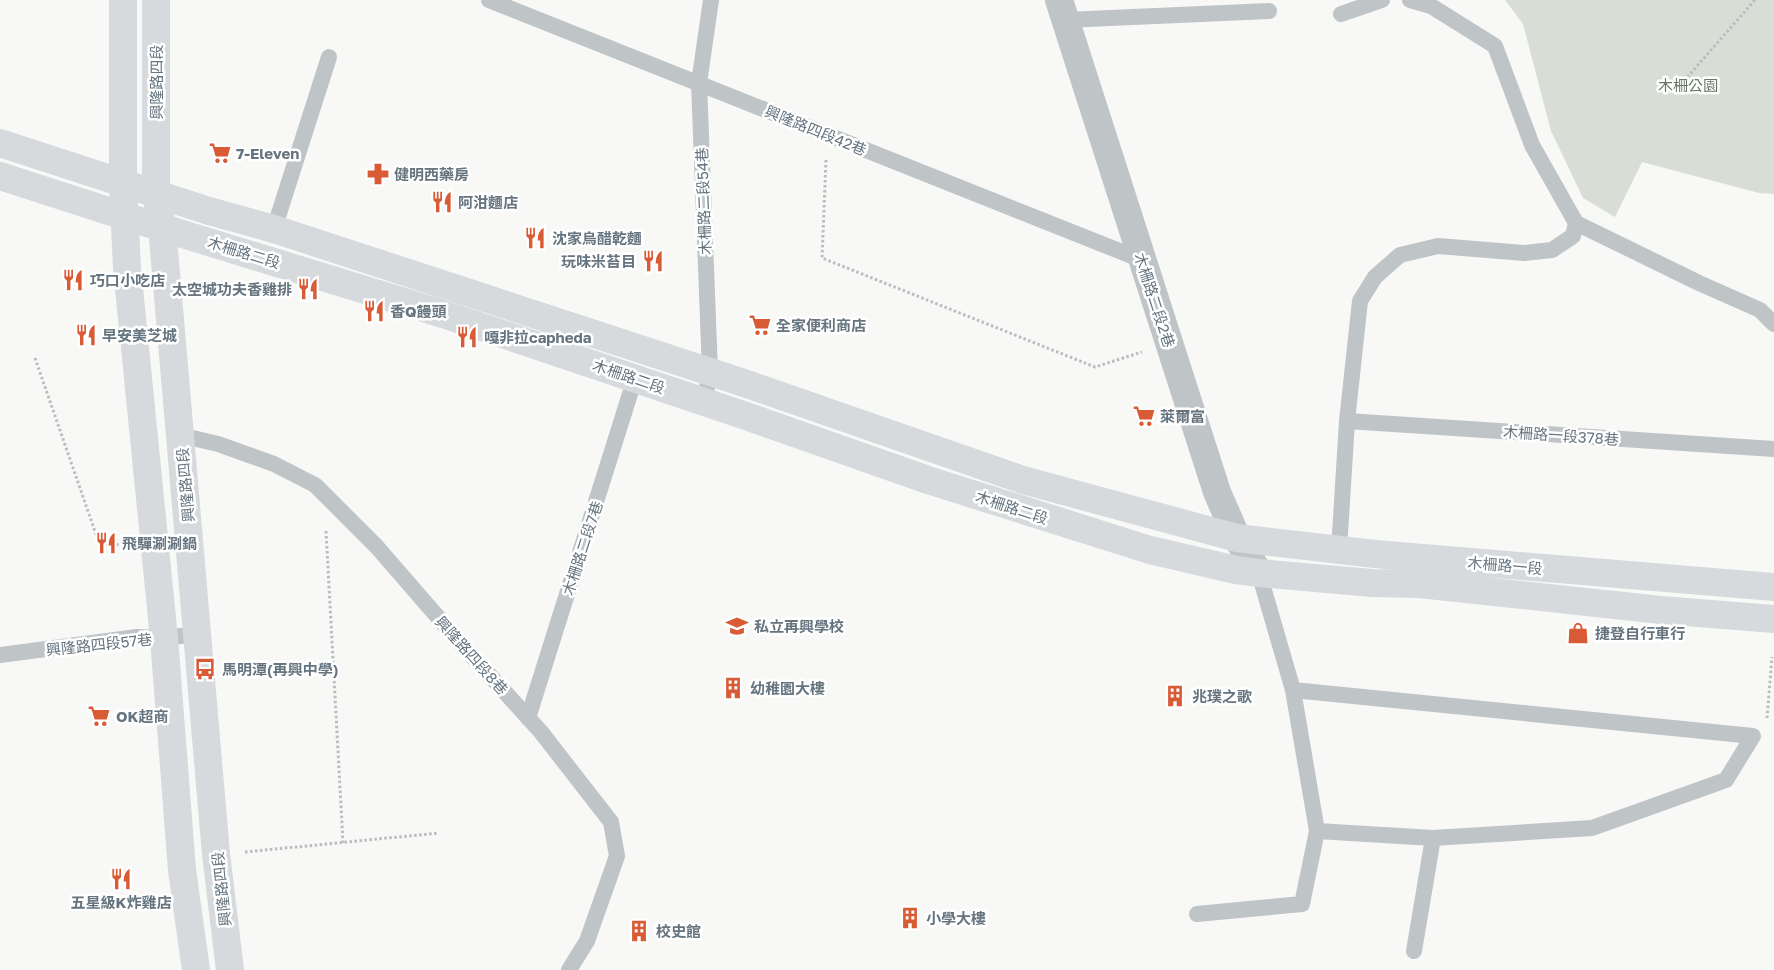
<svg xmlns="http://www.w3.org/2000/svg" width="1774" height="970" viewBox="0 0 1774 970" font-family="'Golos Text','Noto Sans TC',sans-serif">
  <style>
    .green { fill: #d8ddd5 }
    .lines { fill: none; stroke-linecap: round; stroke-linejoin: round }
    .path { stroke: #babdbf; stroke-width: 3; stroke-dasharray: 2.5 2.5; stroke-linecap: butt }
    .service { stroke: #bfc4c7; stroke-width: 16 }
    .minor { stroke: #bfc4c7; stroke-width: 28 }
    .secondary { stroke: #d6dadd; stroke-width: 28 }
    .labels { text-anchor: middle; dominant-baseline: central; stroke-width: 5; stroke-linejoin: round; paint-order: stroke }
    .street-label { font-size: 15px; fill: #65747f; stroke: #fff }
    .park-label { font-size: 15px; fill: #677864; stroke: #fff }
    .poi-label { font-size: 15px; font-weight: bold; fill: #65747f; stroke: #fff; text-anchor: start }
  </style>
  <rect width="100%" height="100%" fill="#f8f8f6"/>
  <path class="green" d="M1505 0H1774V194L1759 193 1642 162 1615 217 1583 198 1551 131 1523 24Z"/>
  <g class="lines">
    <g class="path">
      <path d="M1684 81 1754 1 1753 0"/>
      <path d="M826 160 822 258 1095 367 1142 352"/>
      <path d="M35 358 100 546 124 544"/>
      <path d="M326 531 343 843"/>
      <path d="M1767 718 1772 657"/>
      <path d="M245 852 439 833"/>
    </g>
    <g class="service">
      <path d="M489 0 1142 260"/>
      <path d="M1410 0 1431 6 1495 46 1532 145 1576 223 1699 283 1760 310 1774 324"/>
      <path d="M1341 14 1382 0"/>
      <path d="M1065 20 1269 11"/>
      <path d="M274 229 329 57"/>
      <path d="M704 402 710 372 699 83 711 0"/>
      <path d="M1347 421 1774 449"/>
      <path d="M180 435 218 444 274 464 315 485 377 547 456 638 541 732 611 822 617 856 587 941 569 970"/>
      <path d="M1339 550 1347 421 1360 301 1375 277 1400 255 1438 246 1524 253 1552 250 1573 236 1576 223"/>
      <path d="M0 655 137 637 164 638 197 634"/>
      <path d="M1293 690 1753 736 1726 780 1592 828 1433 838 1317 831"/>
      <path d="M528 718 635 378"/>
      <path d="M1197 914 1302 904 1317 831 1293 690 1259 573"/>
      <path d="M1414 951 1433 838"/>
    </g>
    <path class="minor" d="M1059 0 1217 492 1237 538 1259 573"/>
    <g class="secondary">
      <path d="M123 0V184L127 268 164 638 182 870 196 970"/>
      <path d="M156 0V193L162 227 216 854 230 970"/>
      <path d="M0 143 209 211 274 229 741 382 1023 480 1237 538 1375 554 1774 587"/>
      <path d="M0 176 124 216 440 313 746 416 928 480 1150 550 1236 570 1259 573 1372 583 1419 584 1661 610 1774 619"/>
    </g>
  </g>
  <defs>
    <g id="supermarket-bare" transform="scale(1.725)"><path d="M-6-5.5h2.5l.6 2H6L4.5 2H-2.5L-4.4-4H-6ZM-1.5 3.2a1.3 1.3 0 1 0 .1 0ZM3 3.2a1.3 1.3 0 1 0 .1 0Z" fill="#d85b36" stroke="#fff" stroke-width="2.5" paint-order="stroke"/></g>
    <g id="pharmacy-bare" transform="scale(1.725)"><path d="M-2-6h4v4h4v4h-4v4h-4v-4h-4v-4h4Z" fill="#d85b36" stroke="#fff" stroke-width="2.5" paint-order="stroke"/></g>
    <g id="restaurant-bare" transform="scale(1.725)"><path d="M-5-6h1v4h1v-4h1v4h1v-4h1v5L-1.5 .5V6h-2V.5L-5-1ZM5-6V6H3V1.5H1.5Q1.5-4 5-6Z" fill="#d85b36" stroke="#fff" stroke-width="2.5" paint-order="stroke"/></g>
    <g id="school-bare" transform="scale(1.725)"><path d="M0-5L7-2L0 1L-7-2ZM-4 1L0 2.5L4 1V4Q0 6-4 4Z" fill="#d85b36" stroke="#fff" stroke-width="2.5" paint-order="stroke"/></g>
    <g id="shop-bare" transform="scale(1.725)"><path d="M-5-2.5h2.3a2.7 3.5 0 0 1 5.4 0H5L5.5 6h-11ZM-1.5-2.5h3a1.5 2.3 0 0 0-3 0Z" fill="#d85b36" stroke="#fff" stroke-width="2.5" paint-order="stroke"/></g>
    <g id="bus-bare" transform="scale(1.725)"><path d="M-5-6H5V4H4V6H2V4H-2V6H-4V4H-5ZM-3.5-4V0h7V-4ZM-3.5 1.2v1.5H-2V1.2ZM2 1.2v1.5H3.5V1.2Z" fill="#d85b36" stroke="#fff" stroke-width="2.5" paint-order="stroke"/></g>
    <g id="building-bare" transform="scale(1.725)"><path d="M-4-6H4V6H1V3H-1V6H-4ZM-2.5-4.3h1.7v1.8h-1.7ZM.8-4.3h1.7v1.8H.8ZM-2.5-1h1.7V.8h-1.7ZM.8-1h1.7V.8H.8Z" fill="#d85b36" stroke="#fff" stroke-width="2.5" paint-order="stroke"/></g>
  </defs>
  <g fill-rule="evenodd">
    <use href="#supermarket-bare" x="220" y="153"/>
    <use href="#pharmacy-bare" x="378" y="174"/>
    <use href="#restaurant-bare" x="442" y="202"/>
    <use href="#restaurant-bare" x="535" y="238"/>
    <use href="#restaurant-bare" x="653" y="261"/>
    <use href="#restaurant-bare" x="73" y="280"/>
    <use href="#restaurant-bare" x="308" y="289"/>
    <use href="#restaurant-bare" x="374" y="311"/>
    <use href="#supermarket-bare" x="760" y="325"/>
    <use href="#restaurant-bare" x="86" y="335"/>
    <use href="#restaurant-bare" x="467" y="337"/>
    <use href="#supermarket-bare" x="1144" y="416"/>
    <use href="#restaurant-bare" x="106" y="543"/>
    <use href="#school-bare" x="737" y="626"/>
    <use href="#shop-bare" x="1578" y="633"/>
    <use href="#bus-bare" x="205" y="669"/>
    <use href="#building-bare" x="733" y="688"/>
    <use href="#building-bare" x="1175" y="696"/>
    <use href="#supermarket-bare" x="99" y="716"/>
    <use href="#restaurant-bare" x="121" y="879"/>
    <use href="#building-bare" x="910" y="918"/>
    <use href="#building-bare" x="639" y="931"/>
  </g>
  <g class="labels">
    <g class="street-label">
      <text transform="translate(156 82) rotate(-90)">興隆路四段</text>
      <text transform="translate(816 130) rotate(22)">興隆路四段42巷</text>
      <text transform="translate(703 201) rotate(-92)">木柵路二段54巷</text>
      <text transform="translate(244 252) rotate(17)">木柵路二段</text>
      <text transform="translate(1155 300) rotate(72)">木柵路二段2巷</text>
      <text transform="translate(629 376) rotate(19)">木柵路二段</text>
      <text transform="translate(1561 435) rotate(4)">木柵路一段378巷</text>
      <text transform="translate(185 485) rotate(-95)">興隆路四段</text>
      <text transform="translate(1012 507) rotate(18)">木柵路二段</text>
      <text transform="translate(582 548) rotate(-72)">木柵路二段7巷</text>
      <text transform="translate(1505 565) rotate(5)">木柵路一段</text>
      <text transform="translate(99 644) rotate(-6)">興隆路四段57巷</text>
      <text transform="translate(472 655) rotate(48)">興隆路四段8巷</text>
      <text transform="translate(221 889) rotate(-96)">興隆路四段</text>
    </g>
    <g class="park-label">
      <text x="1688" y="85">木柵公園</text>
    </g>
    <g class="poi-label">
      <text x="236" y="153">7-Eleven</text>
      <text x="394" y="174">健明西藥房</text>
      <text x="458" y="202">阿泔麵店</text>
      <text x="552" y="238">沈家烏醋乾麵</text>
      <text x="636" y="261" text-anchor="end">玩味米苔目</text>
      <text x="90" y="280">巧口小吃店</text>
      <text x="292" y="289" text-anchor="end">太空城功夫香雞排</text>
      <text x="390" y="311">香Q饅頭</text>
      <text x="776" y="325">全家便利商店</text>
      <text x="102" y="335">早安美芝城</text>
      <text x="484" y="337">嘎非拉capheda</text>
      <text x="1160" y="416">萊爾富</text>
      <text x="122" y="543">飛驒涮涮鍋</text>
      <text x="754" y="626">私立再興學校</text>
      <text x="1595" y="633">捷登自行車行</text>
      <text x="222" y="669">馬明潭(再興中學)</text>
      <text x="750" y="688">幼稚園大樓</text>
      <text x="1192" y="696">兆璞之歌</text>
      <text x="116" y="716">OK超商</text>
      <text x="121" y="902" text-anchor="middle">五星級K炸雞店</text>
      <text x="926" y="918">小學大樓</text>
      <text x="656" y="931">校史館</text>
    </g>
  </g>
</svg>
